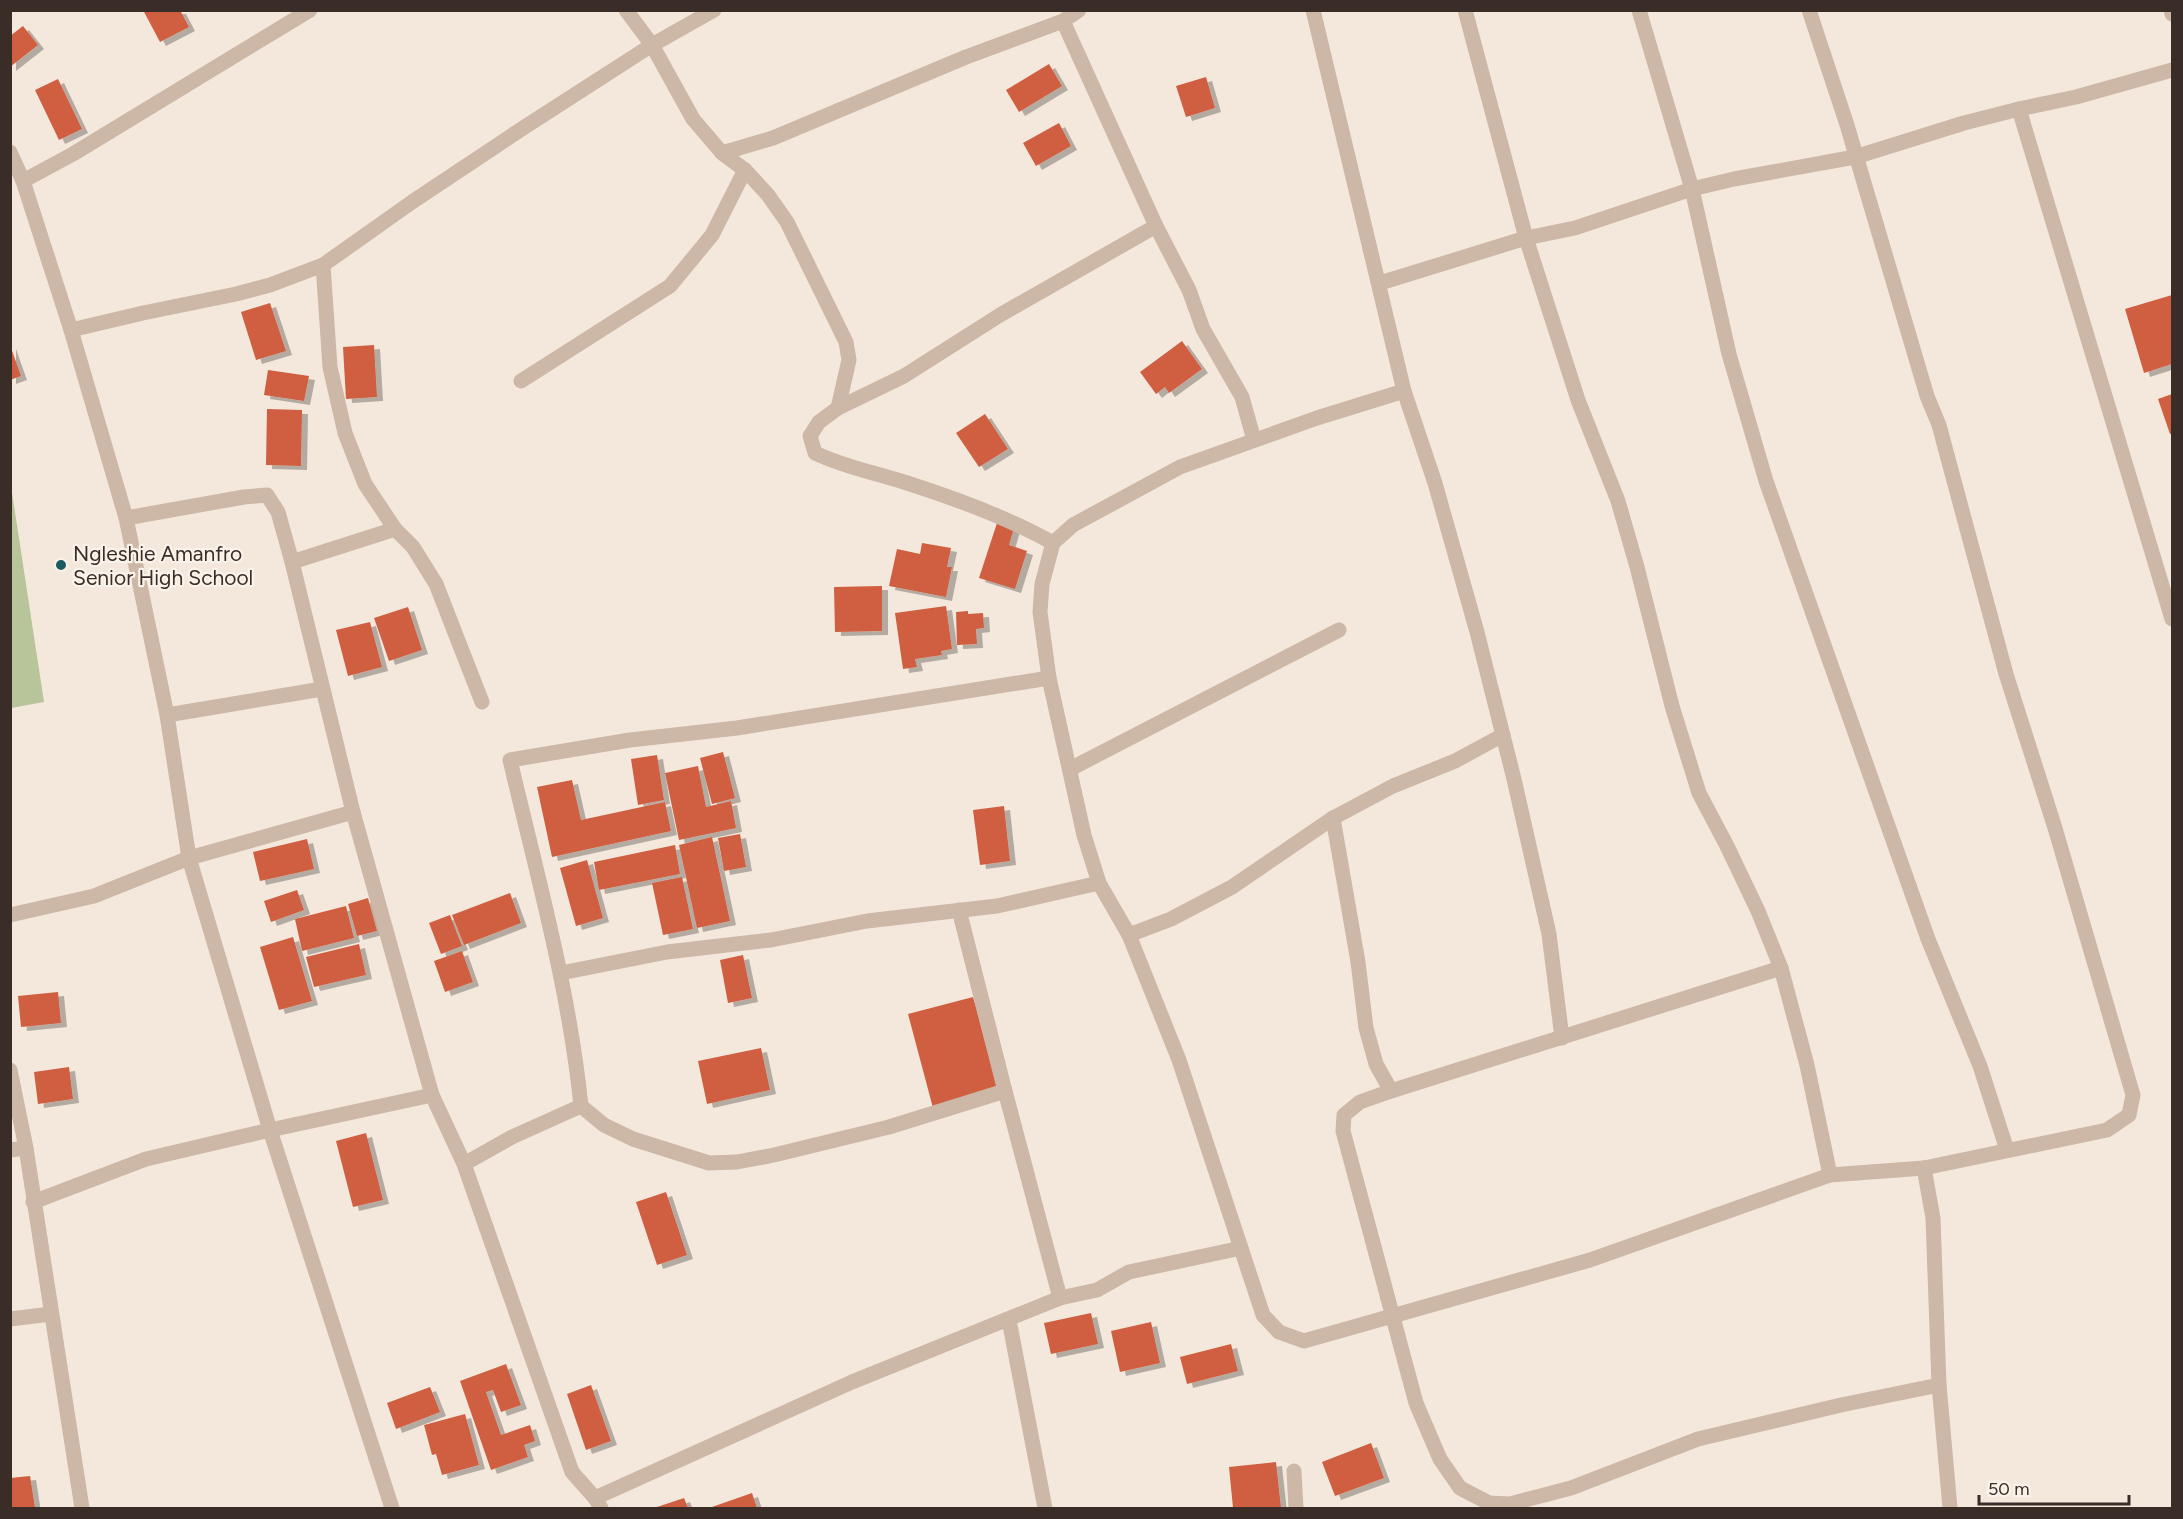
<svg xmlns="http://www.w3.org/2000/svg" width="2183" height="1519" viewBox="0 0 2183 1519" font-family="Figtree,sans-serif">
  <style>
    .pitch { fill: #b8c59b }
    .building { fill: #cf5f40; filter: url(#shadow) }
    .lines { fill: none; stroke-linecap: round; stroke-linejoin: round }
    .minor { stroke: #cdb8a7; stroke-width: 15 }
    .poi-dot { fill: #1a5c5f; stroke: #fbf3ea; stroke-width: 2 }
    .labels { text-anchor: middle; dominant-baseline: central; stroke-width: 4.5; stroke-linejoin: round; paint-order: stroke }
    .poi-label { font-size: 21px; fill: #3a2d28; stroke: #fbf3ea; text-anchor: start }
  </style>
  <defs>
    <filter id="shadow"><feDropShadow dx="6" dy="4" stdDeviation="0" flood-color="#0004"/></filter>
  </defs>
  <rect width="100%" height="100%" fill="#f4e8dd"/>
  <path class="pitch" d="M11 486 44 702 11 708H10Z"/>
  <g class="building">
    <path d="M143 10H180L189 27 160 42Z"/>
    <path d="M23 26 38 45 10 67V36Z"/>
    <path d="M1049 64 1062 86 1019 112 1006 90Z"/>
    <path d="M1206 77 1215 108 1186 117 1176 86Z"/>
    <path d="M58 79 82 129 59 140 35 90Z"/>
    <path d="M1059 123 1071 146 1036 166 1023 143Z"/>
    <path d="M2172 295V364L2144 373 2125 309Z"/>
    <path d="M270 303 286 351 256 360 241 312Z"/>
    <path d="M1182 341 1202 369 1169 393 1165 387 1156 394 1140 372Z"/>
    <path d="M10 345 21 376 10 380Z"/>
    <path d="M374 345 377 397 346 399 343 347Z"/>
    <path d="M268 370 309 376 304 401 264 395Z"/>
    <path d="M2172 394V434H2170L2158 399Z"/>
    <path d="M267 409 302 410 301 466 266 465Z"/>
    <path d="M985 414 1008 449 979 467 956 433Z"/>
    <path d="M997 523 1014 528 1009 545 1027 551 1015 589 979 578Z"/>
    <path d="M922 543 951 548 947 567H952L946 597 889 586 897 549 920 554Z"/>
    <path d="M882 586V631L835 632 834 587Z"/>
    <path d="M946 606 952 649 941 651 942 655 915 659 917 667 903 669 895 613Z"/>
    <path d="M408 607 422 650 389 661 374 618Z"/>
    <path d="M968 611V614L983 613 984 628 976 629 977 644 957 645 956 612Z"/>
    <path d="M370 622 382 667 348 676 336 630Z"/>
    <path d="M723 752 735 798 712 804 700 758Z"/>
    <path d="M657 755 664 800 638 805 631 759Z"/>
    <path d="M698 766 706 807 731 801 736 828 679 840 665 773Z"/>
    <path d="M572 780 581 820 665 802 671 831 552 857 537 787Z"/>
    <path d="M1004 806 1010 861 980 865 973 810Z"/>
    <path d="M740 834 746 867 724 871 718 838Z"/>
    <path d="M712 837 730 921 697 928 679 845Z"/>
    <path d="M307 839 314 869 260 881 253 852Z"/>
    <path d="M675 845 680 874 599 890 594 862Z"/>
    <path d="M587 860 603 918 576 926 560 868Z"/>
    <path d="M682 877 693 929 663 935 652 883Z"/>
    <path d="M297 890 304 910 271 922 264 901Z"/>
    <path d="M510 893 521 923 464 945 452 915Z"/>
    <path d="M368 898 377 931 357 936 348 904Z"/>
    <path d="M346 906 354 938 302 951 295 919Z"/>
    <path d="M450 915 462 946 441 954 429 923Z"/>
    <path d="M293 937 312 1001 279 1010 260 947Z"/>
    <path d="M359 944 366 975 314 987 306 957Z"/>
    <path d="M462 951 473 982 445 992 434 961Z"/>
    <path d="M743 955 752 998 728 1003 720 960Z"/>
    <path d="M58 992 61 1023 21 1027 18 996Z"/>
    <path d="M973 997 998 1091 933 1108 908 1014Z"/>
    <path d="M761 1048 770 1090 707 1104 698 1061Z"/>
    <path d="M69 1067 73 1099 38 1104 34 1072Z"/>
    <path d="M366 1133 383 1200 353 1207 336 1141Z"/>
    <path d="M666 1192 687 1255 657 1265 636 1202Z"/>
    <path d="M1091 1313 1098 1344 1051 1354 1044 1323Z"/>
    <path d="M1151 1322 1160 1363 1120 1372 1111 1331Z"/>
    <path d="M1231 1344 1238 1371 1187 1384 1180 1357Z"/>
    <path d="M506 1364 521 1405 501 1412 493 1390 486 1392 501 1435 530 1425 535 1441 524 1445 528 1457 491 1470 460 1381Z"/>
    <path d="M591 1385 611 1441 586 1450 567 1394Z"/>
    <path d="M430 1387 440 1412 396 1429 387 1403Z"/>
    <path d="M465 1414 479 1465 442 1475 436 1454 432 1455 424 1425Z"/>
    <path d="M1371 1443 1384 1478 1335 1496 1322 1462Z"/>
    <path d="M1276 1462 1281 1508H1233L1229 1467Z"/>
    <path d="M30 1476 35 1508H10V1478Z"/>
    <path d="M752 1493 757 1508H709Z"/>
    <path d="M684 1498 688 1508H654Z"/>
  </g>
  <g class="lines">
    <g class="minor">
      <path d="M626 10 652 45 693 119 722 153 745 170 768 195 787 222 846 342 849 360 838 408"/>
      <path d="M1313 10 1404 391 1435 483 1477 632 1514 779 1549 934 1562 1038"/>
      <path d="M1465 10 1526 238 1578 400 1618 501 1637 567 1672 706 1699 793 1727 846 1758 911 1781 968 1807 1065 1830 1175"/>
      <path d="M1639 10 1692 189 1729 354 1766 481 1928 939 1980 1066 2007 1150"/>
      <path d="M2171 10 2172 14"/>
      <path d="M1063 21 1156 226 1189 290 1203 329 1242 397 1254 440"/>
      <path d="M2019 109 2172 619"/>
      <path d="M10 152 23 181 71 330 126 518 167 715 189 858 270 1130 392 1508"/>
      <path d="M722 153 773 138 966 57 1063 21 1079 10"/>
      <path d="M23 181 73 154 310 10"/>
      <path d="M323 265 330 367 345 433 365 484 395 529 413 547 436 584 482 702"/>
      <path d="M1380 283 1526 238 1575 228 1692 189 1734 179 1855 157 1964 123 2019 109 2076 97 2172 70"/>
      <path d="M71 330 143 313 236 294 270 285 323 265 412 202 520 130 652 45 714 10"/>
      <path d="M521 381 670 286 712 235 745 170"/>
      <path d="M1404 391 1317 418 1180 467 1073 525 1053 543 1042 584 1040 612 1049 678 1084 835 1099 883 1129 935 1179 1060 1263 1315 1279 1332 1304 1341 1590 1260 1830 1175 1924 1168 2107 1130 2129 1115 2133 1095 2055 828 2006 674 1939 425 1927 396 1847 125 1809 10"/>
      <path d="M126 518 244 497 267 495 278 512 292 562 353 812 432 1095 464 1164 572 1472 595 1498 601 1508"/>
      <path d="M1053 543C1007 517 957 499 907 483 876 473 844 467 815 453L810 436 819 422 838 408 904 376 1000 315 1156 226"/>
      <path d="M292 562 395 529"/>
      <path d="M167 715 322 689"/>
      <path d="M1070 769 1339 630"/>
      <path d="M1333 818 1358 962 1366 1028 1376 1064 1391 1091"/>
      <path d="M959 910 1005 1091 1060 1298"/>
      <path d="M10 915 94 896 189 858 353 812"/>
      <path d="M1129 935 1171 919 1232 887 1333 818 1393 786 1455 761 1503 735"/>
      <path d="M1781 968 1391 1091 1360 1102 1344 1115 1343 1131 1416 1403 1440 1459 1460 1488 1489 1503 1510 1504 1571 1488 1698 1439 1841 1405 1939 1385 1933 1218 1924 1168"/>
      <path d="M561 973 667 952 771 940 867 921 997 906 1099 883"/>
      <path d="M10 1070 26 1148 82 1508"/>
      <path d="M581 1106 604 1125 633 1139 709 1163 737 1162 774 1155 889 1127 1005 1091"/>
      <path d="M10 1150 26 1148"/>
      <path d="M464 1164 512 1137 581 1106C569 988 537 875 510 760L630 740 737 728 1049 678"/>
      <path d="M33 1202 146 1159 270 1130 432 1095"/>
      <path d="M10 1319 51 1314"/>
      <path d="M1009 1320 1045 1508"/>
      <path d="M1939 1385 1950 1508"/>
      <path d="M1294 1471 1296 1508"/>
      <path d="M595 1498 852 1382 1060 1298 1097 1290 1129 1272 1241 1248"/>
    </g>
  </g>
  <circle class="poi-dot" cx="61" cy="565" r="6"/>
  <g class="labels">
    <g class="poi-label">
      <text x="73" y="553">Ngleshie Amanfro<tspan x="73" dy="24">Senior High School</tspan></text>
    </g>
  </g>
  <rect width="2183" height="1519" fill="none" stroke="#3a2d28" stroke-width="24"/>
  <path d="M1979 1495v9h150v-9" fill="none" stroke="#3a2d28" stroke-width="3"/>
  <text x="1988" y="1495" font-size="18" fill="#3a2d28" stroke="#fbf3ea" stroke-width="4.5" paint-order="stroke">50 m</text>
</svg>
